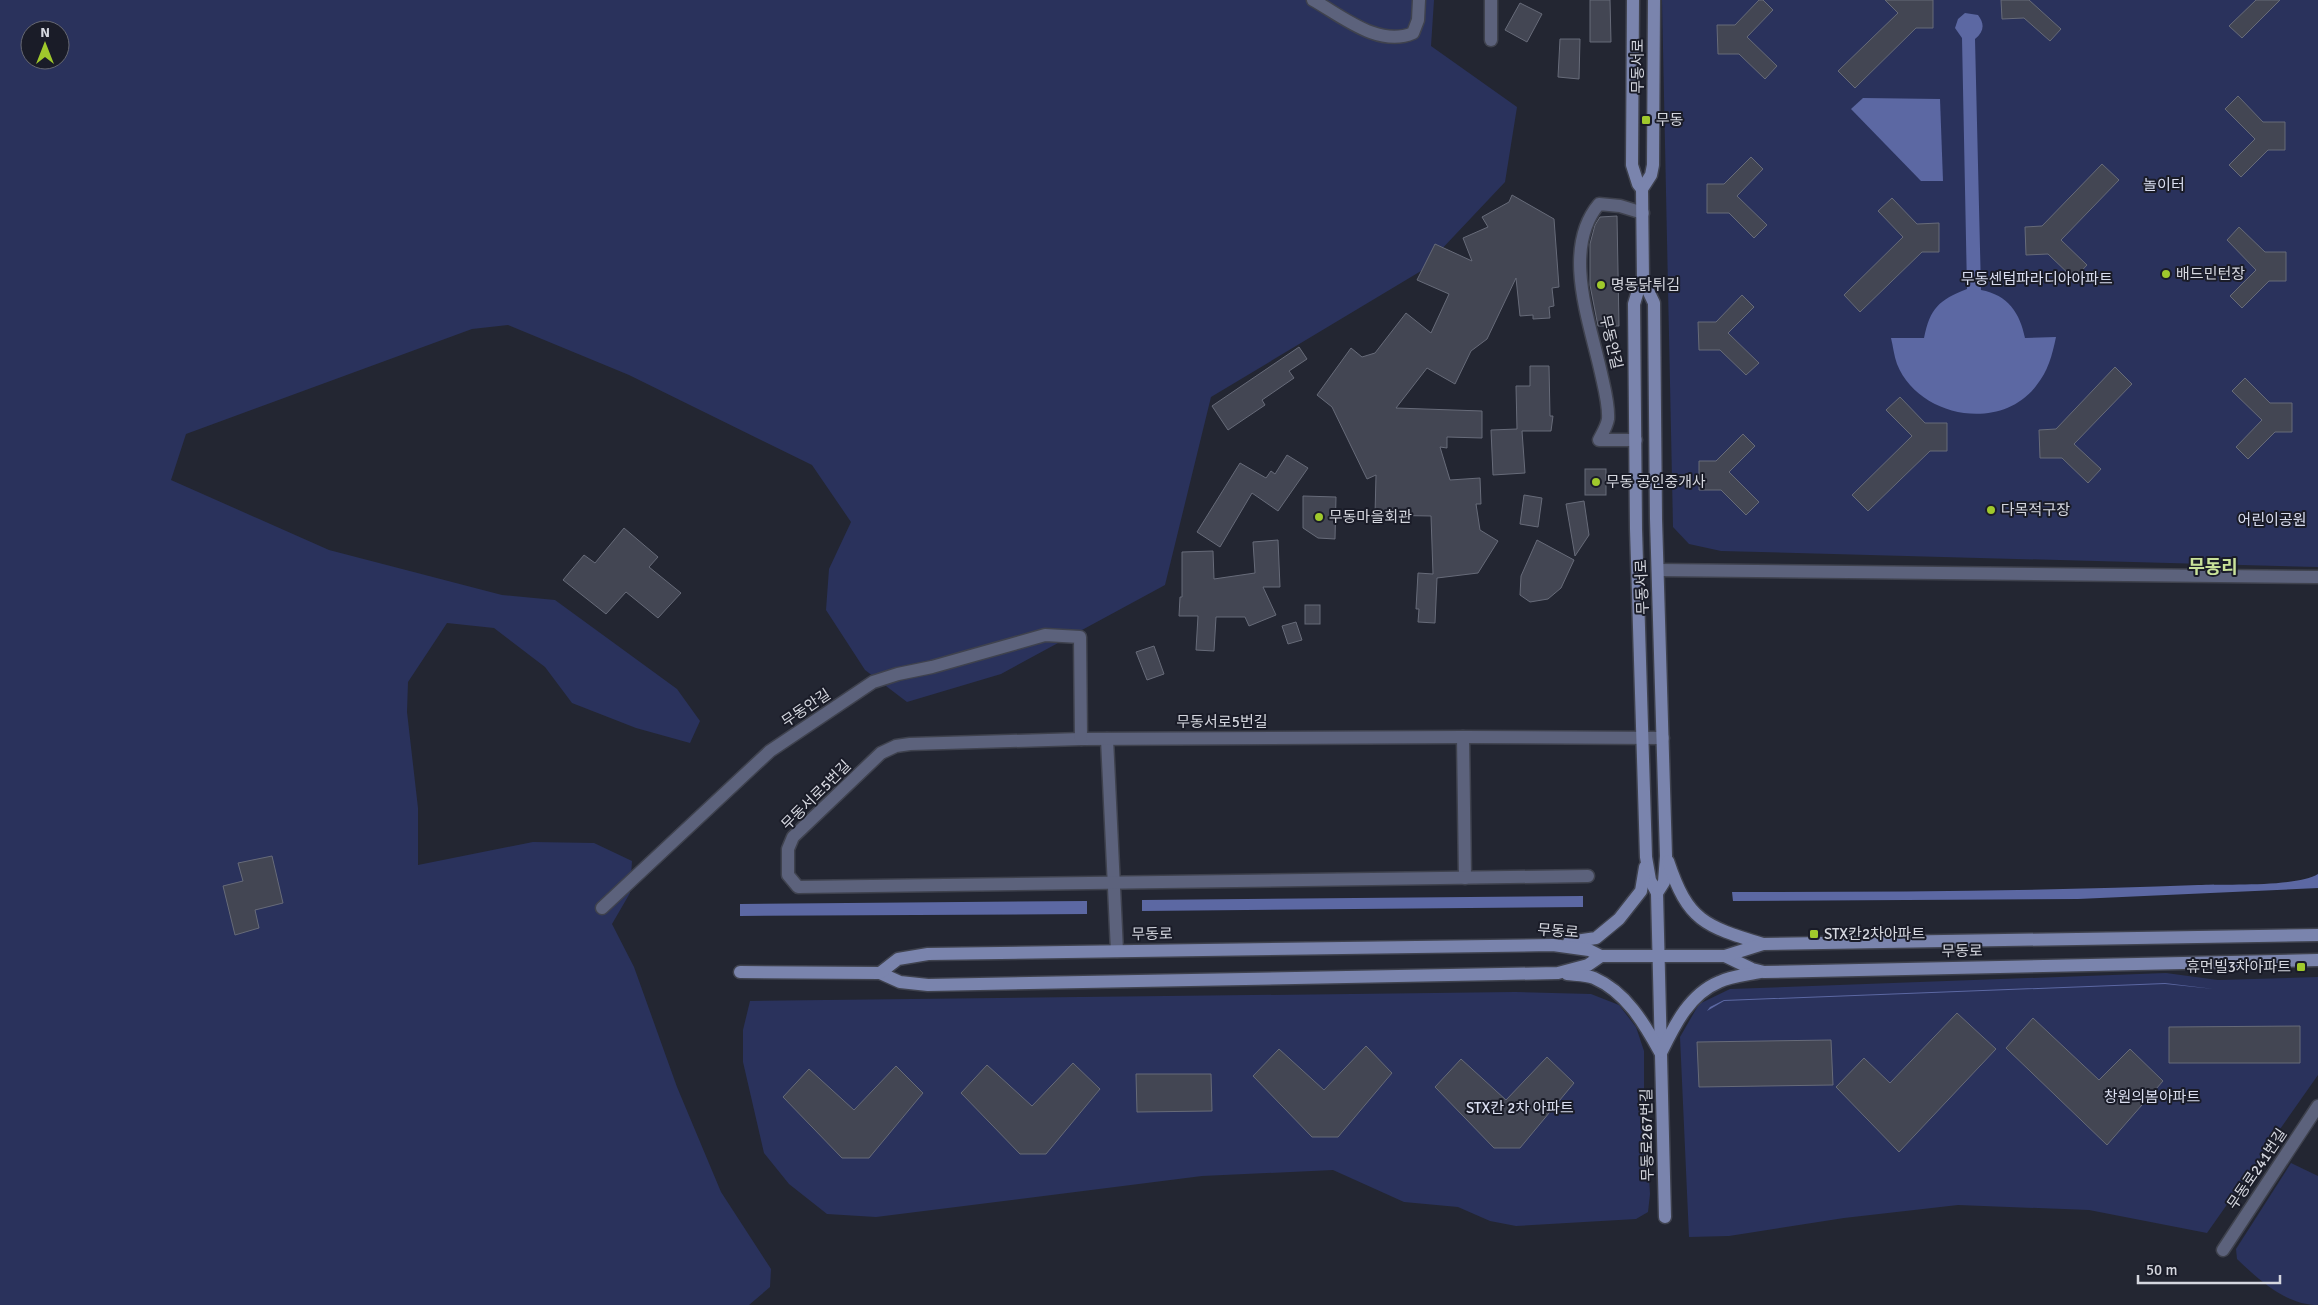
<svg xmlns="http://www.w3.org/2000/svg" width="2318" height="1305" viewBox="0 0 2318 1305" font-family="Signika,'Noto Sans KR',sans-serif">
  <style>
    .green { fill: #2a325c; fill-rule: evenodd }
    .water { fill: #5c68a3 }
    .building { fill: #434653; stroke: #676b79 }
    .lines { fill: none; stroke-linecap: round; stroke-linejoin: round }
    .street-casing { stroke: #3f424e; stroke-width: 15 }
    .secondary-casing { stroke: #3f424e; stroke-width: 15 }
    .street { stroke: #5c627c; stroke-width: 12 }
    .secondary { stroke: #7a84ad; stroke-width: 12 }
    .poi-dot { fill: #a0c92c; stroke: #1a1c28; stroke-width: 2 }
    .labels { text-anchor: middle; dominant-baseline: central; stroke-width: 4; stroke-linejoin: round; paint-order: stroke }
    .street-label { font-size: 15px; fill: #d5d7df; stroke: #1a1c28 }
    .poi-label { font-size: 15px; fill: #d5d7df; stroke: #1a1c28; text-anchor: start }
    .park-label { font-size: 15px; fill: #dadef0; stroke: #1a1c28 }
    .quarter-label { font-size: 18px; font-weight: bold; fill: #c9e299; stroke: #1a1c28 }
  </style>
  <rect width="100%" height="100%" fill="#232632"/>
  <g class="green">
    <path d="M0 0H1434L1431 46 1517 107 1505 182 1421 271 1211 397 1165 585 1001 674 907 702 865 670 826 610 829 569 851 522 812 465 629 375 508 325 472 329 186 434 171 480 329 550 502 595 555 600 677 689 700 721 690 743 636 728 572 703 545 667 494 628 447 623 408 682 407 712 418 808V865L533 842 594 843 632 861 630 893 612 924 634 967 677 1087 721 1192 771 1269 770 1287 749 1305H0ZM30 30H60V60H30Z"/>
    <path d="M1662 0H2318V567L1721 551 1689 544 1673 527Z"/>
    <path d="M2166 973 2218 980 2318 977V1075L2207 1233 2089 1210 1958 1205 1844 1218 1729 1236 1689 1237 1680 1037 1699 1004 1730 989Z"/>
    <path d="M1515 992 1591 994 1619 1005 1636 1027 1644 1051V1097L1650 1194 1648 1212 1636 1219 1516 1226 1490 1221 1458 1207 1404 1202 1333 1170 1202 1176 876 1217 827 1214 789 1184 764 1153 743 1062V1030L750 1001Z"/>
    <path d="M2291 1163 2318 1176V1305C2286 1305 2259 1280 2237 1259L2236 1249Z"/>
  </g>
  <g class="water">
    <path d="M1965 13 1978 15C1985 24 1984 32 1975 39L1981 290C2008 295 2020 313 2025 338L2056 337C2052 356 2048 371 2036 386 2000 433 1918 417 1897 364 1894 356 1893 346 1891 338H1924C1930 308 1939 300 1967 289L1962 38 1955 28 1958 19Z"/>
    <path d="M1863 98 1940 99 1943 181H1921L1851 109Z"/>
    <path d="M2318 874V888L2078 899 1733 901 1732 892C1888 892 2043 891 2198 885 2225 884 2298 887 2318 874Z"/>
    <path d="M1583 896V907L1142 911V900Z"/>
    <path d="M1087 901V914L740 916V904Z"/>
    <path d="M2165 983 2214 989 2318 988 2214 989 2165 984 1724 1001 1707 1011 1710 1007 1724 1000Z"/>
  </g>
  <g class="building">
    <path d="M1590 0H1610L1611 42H1590Z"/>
    <path d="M1759 0H1763L1773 10 1747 37 1777 66 1765 79 1739 54H1718L1717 25H1735Z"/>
    <path d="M1885 0H1933V28H1916L1855 88 1838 71 1898 13Z"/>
    <path d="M2001 0H2029L2061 29 2050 41 2024 18 2002 19Z"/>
    <path d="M2256 0H2280L2242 38 2229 26Z"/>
    <path d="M1520 3 1542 14 1527 42 1505 30Z"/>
    <path d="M1560 39H1580L1579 79 1558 77Z"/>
    <path d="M2238 96 2263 122H2285V150H2268L2241 177 2229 165 2255 139 2225 109Z"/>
    <path d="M1751 157 1763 169 1737 196 1767 225 1754 238 1729 213H1707V184H1724Z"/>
    <path d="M2102 164 2119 180 2061 240 2087 265 2074 279 2048 254 2026 255 2025 227 2042 226Z"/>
    <path d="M1512 195 1554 219 1559 287 1552 288 1554 306 1549 307 1550 318 1533 319V315L1520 316 1516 278 1487 339 1471 351 1455 384 1427 368 1396 408 1482 411V438L1447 437V448L1440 447 1450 480 1480 478 1481 504H1476L1480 530 1498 541 1478 573 1437 578 1435 623 1418 622 1419 609H1416L1418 573 1433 574 1431 516 1375 515 1376 475 1367 479 1332 407 1317 395 1351 348 1362 357 1375 353 1406 313 1431 333 1449 294 1417 280 1435 244 1472 261 1463 238 1488 227 1482 217 1509 202Z"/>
    <path d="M1892 198 1917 224 1939 223V252H1922L1860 312 1844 295 1903 237 1878 211Z"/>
    <path d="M1617 216 1619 326H1598L1590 285V244L1595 225 1600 217Z"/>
    <path d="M2239 227 2265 252H2286V281H2269L2242 308 2230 296 2256 270 2227 240Z"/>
    <path d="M1742 295 1754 307 1728 333 1759 363 1746 375 1720 350H1699L1698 322H1716Z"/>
    <path d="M1299 347 1307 359 1289 371 1294 378 1262 400 1265 405 1228 430 1212 406Z"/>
    <path d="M1530 366H1549L1550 416H1553L1551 431H1522L1525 473 1493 475 1491 430 1517 429 1516 386H1530Z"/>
    <path d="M2115 367 2132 384 2074 444 2101 469 2088 483 2062 458H2040L2039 430 2056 429Z"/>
    <path d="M2245 378 2270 403H2292V432H2275L2248 459 2236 447 2262 420 2232 391Z"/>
    <path d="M1900 397 1925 423H1947V451H1930L1868 511 1852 495 1912 436 1886 410Z"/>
    <path d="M1743 434 1755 446 1729 472 1759 502 1746 515 1721 490H1699V461H1716Z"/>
    <path d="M1287 455 1308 468 1278 511 1252 493 1220 547 1197 532 1240 463 1266 478 1271 471 1275 474Z"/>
    <rect x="1585" y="469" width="21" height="26"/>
    <path d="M1524 495 1542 498 1538 527 1520 524Z"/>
    <path d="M1303 496 1336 497 1335 539 1318 538 1303 528Z"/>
    <path d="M1584 501 1589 535 1575 556 1566 504Z"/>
    <path d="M624 528 658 557 649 567 681 593 658 618 626 592 606 614 563 580 584 555 595 563Z"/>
    <path d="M1278 540 1280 587H1263L1276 615 1249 626 1245 617H1216L1214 651 1196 650 1198 616H1179L1180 597H1182V552L1213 551 1214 579 1255 573 1253 542Z"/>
    <path d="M1537 540 1574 560 1561 588 1548 599 1530 602 1520 595 1521 576Z"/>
    <rect x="1305" y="605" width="15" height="19"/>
    <path d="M1296 622 1302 640 1288 644 1282 626Z"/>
    <path d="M1154 646 1164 674 1147 680 1136 652Z"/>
    <path d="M272 856 283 903 255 910 259 928 235 935 223 886 243 881 238 863Z"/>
    <path d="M1957 1013 1996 1049 1899 1152 1836 1087 1864 1058 1890 1083Z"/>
    <path d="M2033 1018 2099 1080 2130 1049 2163 1081 2107 1145 2006 1048Z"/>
    <path d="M2300 1026V1063H2169V1027Z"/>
    <path d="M1831 1040 1833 1085 1699 1087 1697 1042Z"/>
    <path d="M1366 1046 1392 1073 1338 1137H1312L1253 1076 1279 1049 1324 1090Z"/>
    <path d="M1547 1057 1574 1083 1520 1148H1494L1435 1087 1461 1059 1506 1100Z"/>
    <path d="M1073 1063 1100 1089 1046 1154H1020L961 1093 987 1065 1032 1106Z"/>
    <path d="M896 1066 923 1093 869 1158H842L783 1097 809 1069 854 1110Z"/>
    <path d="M1136 1074H1211L1212 1111 1137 1112Z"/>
  </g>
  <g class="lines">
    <g class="street-casing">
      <g id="street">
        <path d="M1313 0C1342 16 1379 48 1413 33L1418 20 1419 0"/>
        <path d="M1491 40V0"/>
        <path d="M1636 440H1599C1602 434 1607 426 1608 419 1609 404 1604 387 1601 373 1590 322 1561 249 1599 204L1620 206 1643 213"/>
        <path d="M1658 570 2318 577"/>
        <path d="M1463 737 1465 878"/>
        <path d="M1107 739 1117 951"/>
        <path d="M1588 876 798 887 788 875V849L793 837 881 753 896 746 910 744 1081 739 1463 737 1663 738"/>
        <path d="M602 908 770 751 873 682 898 674 932 667 1045 635 1080 637 1081 739"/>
        <path d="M2223 1250 2318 1106"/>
      </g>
    </g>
    <g class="secondary-casing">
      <g id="secondary">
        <path d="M1633 0 1632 165 1638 184 1642 189"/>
        <path d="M1654 0 1653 165 1651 175 1642 189 1643 280 1640 284 1634 304 1636 529 1646 857 1650 880 1657 893 1665 1217"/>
        <path d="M1643 280 1654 303 1656 519 1666 856 1664 882 1657 893"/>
        <path d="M1668 861C1688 921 1704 926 1763 944"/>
        <path d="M1569 942 1596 938 1619 919 1641 891 1645 867"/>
        <path d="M1725 956 1752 969 1764 972 2318 960"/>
        <path d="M740 972 880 973 900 982 928 985 1558 973 1588 965 1601 956"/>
        <path d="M880 973 898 959 928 954 1553 945 1589 950 1601 956H1725L1763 944 2318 935"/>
        <path d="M1567 974C1576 975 1587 975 1594 978 1626 992 1644 1023 1660 1052"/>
        <path d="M1662 1051C1675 1024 1690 994 1719 982 1731 976 1748 975 1761 972"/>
      </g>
    </g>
    <use href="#street" class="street"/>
    <use href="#secondary" class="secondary"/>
  </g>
  <g class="poi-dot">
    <rect x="1641" y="115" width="10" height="10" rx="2.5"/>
    <circle cx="2166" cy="274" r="5"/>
    <circle cx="1601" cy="285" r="5"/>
    <circle cx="1596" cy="482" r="5"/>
    <circle cx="1991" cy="510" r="5"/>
    <circle cx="1319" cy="517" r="5"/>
    <rect x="1809" y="929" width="10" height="10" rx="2.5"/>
    <rect x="2296" y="962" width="10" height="10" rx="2.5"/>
  </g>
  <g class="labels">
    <g class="street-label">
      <text transform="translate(1638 66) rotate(-90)">무동서로</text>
      <text transform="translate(1611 342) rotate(77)">무동안길</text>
      <text transform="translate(1642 587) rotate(-92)">무동서로</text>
      <text transform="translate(806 708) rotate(-34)">무동안길</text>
      <text x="1222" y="722">무동서로5번길</text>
      <text transform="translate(816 795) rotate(-45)">무동서로5번길</text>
      <text transform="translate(1558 931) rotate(4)">무동로</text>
      <text transform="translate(1152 934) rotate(-1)">무동로</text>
      <text transform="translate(1962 951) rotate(-1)">무동로</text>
      <text transform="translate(1647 1135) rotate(-91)">무동로267번길</text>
      <text transform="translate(2257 1169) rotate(-56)">무동로241번길</text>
    </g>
    <g class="poi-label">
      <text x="1656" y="120">무동</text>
      <text x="2176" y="274">배드민턴장</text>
      <text x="1611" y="285">명동닭튀김</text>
      <text x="1606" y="482">무동 공인중개사</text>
      <text x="2001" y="510">다목적구장</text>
      <text x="1329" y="517">무동마을회관</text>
      <text x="1824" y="934">STX칸2차아파트</text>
      <text x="2291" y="967" text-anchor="end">휴먼빌3차아파트</text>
    </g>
    <g class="park-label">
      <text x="2164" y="185">놀이터</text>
      <text x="2037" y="279">무동센텀파라디아아파트</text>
      <text x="2272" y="520">어린이공원</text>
      <text x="2152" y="1097">창원의봄아파트</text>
      <text x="1520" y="1108">STX칸 2차 아파트</text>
    </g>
    <g class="quarter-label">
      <text x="2213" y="567">무동리</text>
    </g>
  </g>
  <g transform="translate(45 45)"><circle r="24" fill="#1a1c28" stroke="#656771"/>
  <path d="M0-4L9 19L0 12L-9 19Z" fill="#a0c92c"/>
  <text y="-8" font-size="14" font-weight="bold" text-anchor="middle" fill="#d5d7df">N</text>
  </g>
  <path d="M2138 1275v8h142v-8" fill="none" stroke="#d5d7df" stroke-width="2.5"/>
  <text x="2146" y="1275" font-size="15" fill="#d5d7df" stroke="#1a1c28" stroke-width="4" paint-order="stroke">50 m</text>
</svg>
